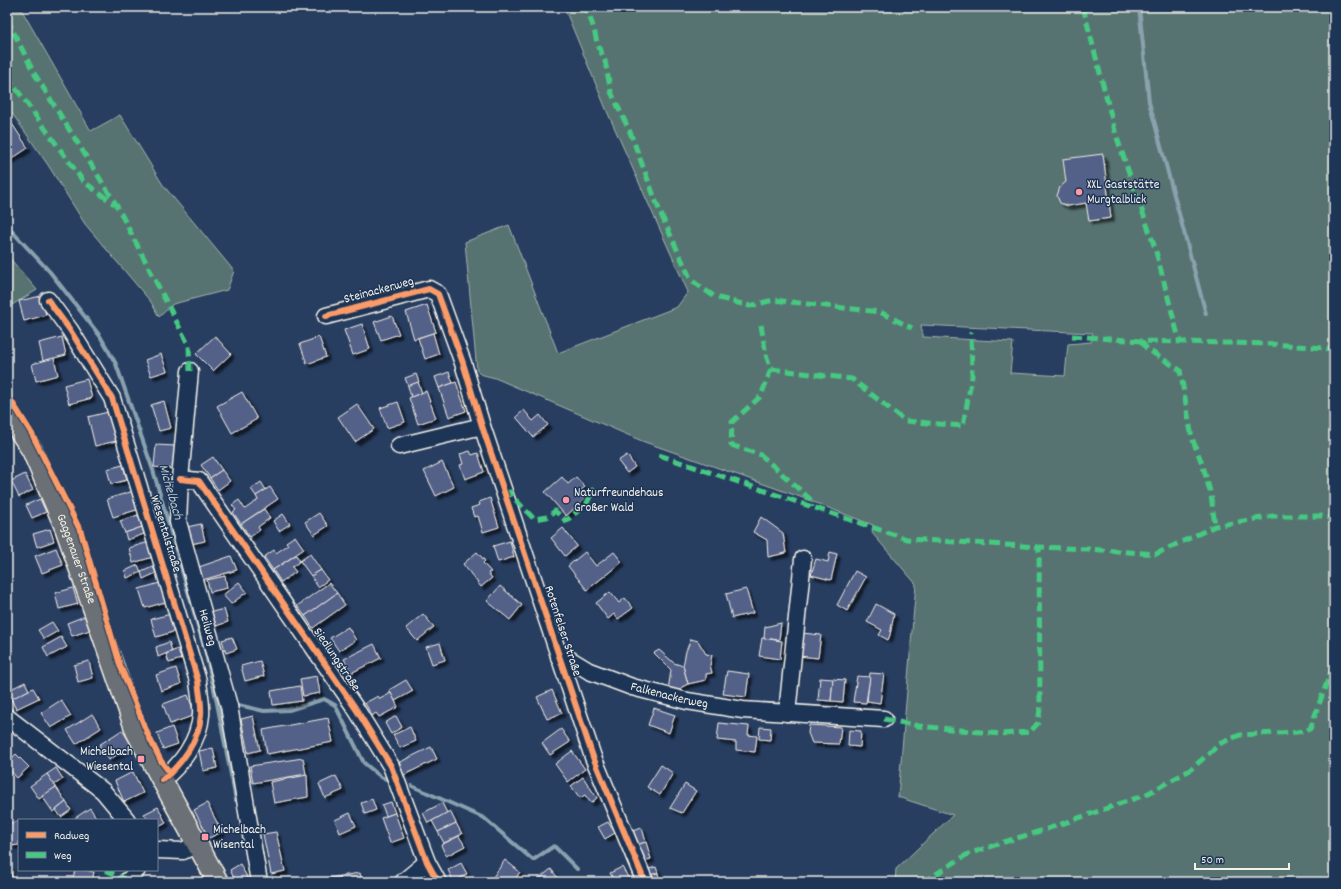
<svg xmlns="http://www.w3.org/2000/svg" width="1341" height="889" viewBox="0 0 1341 889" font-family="Dekko,sans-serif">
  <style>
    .green { fill: #567371; stroke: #a5b2ac; fill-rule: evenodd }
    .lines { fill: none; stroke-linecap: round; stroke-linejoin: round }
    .stream { stroke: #89a2ae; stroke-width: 4 }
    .building { fill: #536188; stroke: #f4f1e8; filter: url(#shadow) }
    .minor-casing { stroke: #f4f1e8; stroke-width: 19 }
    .major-casing { stroke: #f4f1e8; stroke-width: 23 }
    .minor { stroke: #1d3557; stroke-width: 16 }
    .major { stroke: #6b7074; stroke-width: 20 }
    .quiet { stroke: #46c982; stroke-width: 5; stroke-dasharray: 10 5; stroke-linecap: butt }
    .cycleway-casing { stroke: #1d3557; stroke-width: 8 }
    .cycleway { stroke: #fa9b69; stroke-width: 6 }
    .poi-dot { fill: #ff9aa2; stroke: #1d3557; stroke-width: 1.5 }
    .labels { text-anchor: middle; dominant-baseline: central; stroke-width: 3; stroke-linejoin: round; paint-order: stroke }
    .poi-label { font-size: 13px; fill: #f4f1e8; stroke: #1d3557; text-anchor: start }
    .street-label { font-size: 13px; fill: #f4f1e8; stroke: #1d3557 }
    .water-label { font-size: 14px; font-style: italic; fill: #b5c3c6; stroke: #1d3557 }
  </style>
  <defs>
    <filter id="shadow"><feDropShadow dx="3.5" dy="3.5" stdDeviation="1" flood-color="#0009"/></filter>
  </defs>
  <rect width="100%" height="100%" fill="#283e61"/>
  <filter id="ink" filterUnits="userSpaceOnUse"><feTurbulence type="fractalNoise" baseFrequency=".025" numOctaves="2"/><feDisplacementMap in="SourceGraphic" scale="8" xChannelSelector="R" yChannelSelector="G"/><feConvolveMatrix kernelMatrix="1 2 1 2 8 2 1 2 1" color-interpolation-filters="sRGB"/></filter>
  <g filter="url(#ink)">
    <g class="green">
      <path d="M7 7H20L91 131 120 115 163 185 234 271 227 290 173 304 159 317 151 302 85 224 48 165 7 106Z"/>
      <path d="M564 7H1334V882H895L896 869 953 815 898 797 916 584 872 533 873 525 803 498 642 441 495 378 480 374 477 371 465 242 509 225 558 353 677 307 688 292 606 109ZM921 325 1093 333 1091 342 1068 344 1065 376 1010 373 1013 342 923 337Z"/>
      <path d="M7 255 37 290 7 308Z"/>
    </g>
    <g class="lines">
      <g class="stream">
        <path d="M1139 7 1149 102 1206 314"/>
        <path d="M7 226 50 272 100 336 116 364 153 470 206 654 216 698 236 800"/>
        <path d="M234 704 264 711 289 710 324 699 335 705 364 763 381 777 391 781"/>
        <path d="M412 786 484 818 533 860 554 846 577 869"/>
      </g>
    </g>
    <g class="building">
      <path d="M7 116 28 148 7 162Z"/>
      <path d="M1103 154 1111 218 1089 221 1086 203 1068 206 1060 203 1057 196 1060 187 1066 182 1063 159Z"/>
      <path d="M41 296 46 315 24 321 19 301Z"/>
      <path d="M427 305 436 332 414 339 406 312Z"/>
      <path d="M392 316 399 334 381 340 374 322Z"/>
      <path d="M362 324 370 349 353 355 344 330Z"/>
      <path d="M433 333 439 354 425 359 418 338Z"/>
      <path d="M215 336 231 354 213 371 196 354Z"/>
      <path d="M62 337 66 355 43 361 39 343Z"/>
      <path d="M319 337 326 357 307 364 300 344Z"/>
      <path d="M161 354 167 371 151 376 145 360Z"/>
      <path d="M54 358 58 375 36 381 32 364Z"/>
      <path d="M449 372 453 383 439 388 435 377Z"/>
      <path d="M416 374 419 382 408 386 405 378Z"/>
      <path d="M87 379 92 398 69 404 64 385Z"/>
      <path d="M418 382 422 393 411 397 408 386Z"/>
      <path d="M456 382 466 411 449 417 439 388Z"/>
      <path d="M426 391 436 418 418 424 409 398Z"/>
      <path d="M242 392 257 419 232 433 217 406Z"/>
      <path d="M164 401 171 428 159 431 151 405Z"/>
      <path d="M398 402 405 422 387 428 380 408Z"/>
      <path d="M357 404 374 429 355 442 338 417Z"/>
      <path d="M524 410 533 421 540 415 548 425 533 437 516 417Z"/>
      <path d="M108 412 116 441 95 446 88 417Z"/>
      <path d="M156 445 175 446 173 469 154 467Z"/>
      <path d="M470 451 472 455 478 453 484 472 465 479 460 465 463 464 460 454Z"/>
      <path d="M627 455 635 467 627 473 618 461Z"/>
      <path d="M213 457 222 470 210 478 201 465Z"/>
      <path d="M442 462 454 487 436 496 424 471Z"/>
      <path d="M123 465 127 480 111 484 107 469Z"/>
      <path d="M222 470 230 481 218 490 210 478Z"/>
      <path d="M25 474 33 490 19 497 11 481Z"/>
      <path d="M562 477 568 484 576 477 585 487 578 493 584 500 566 516 545 492Z"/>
      <path d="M261 482 266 490 256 496 251 489Z"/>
      <path d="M270 487 278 499 241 524 233 512 236 510 232 505 239 500 245 509 258 500 256 496Z"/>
      <path d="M137 490 143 508 113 517 107 499Z"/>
      <path d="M490 498 499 527 483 532 478 516 474 517 471 508 480 505 479 502Z"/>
      <path d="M40 499 46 512 32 518 26 505Z"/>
      <path d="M264 509 270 518 258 527 260 530 250 537 241 524Z"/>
      <path d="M319 513 328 526 314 535 305 522Z"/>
      <path d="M283 514 290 524 279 531 273 521Z"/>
      <path d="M138 515 142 527 125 533 120 521Z"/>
      <path d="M761 517 783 533 786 553 768 557 767 540 753 532Z"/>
      <path d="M201 524 205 541 191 544 187 527Z"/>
      <path d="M142 527 144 534 127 540 125 533Z"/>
      <path d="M563 528 577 546 565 556 551 538Z"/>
      <path d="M50 529 54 541 37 547 33 534Z"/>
      <path d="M295 536 304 549 273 570 264 557 274 550 276 553 288 545 286 542Z"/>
      <path d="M510 541 514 557 498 562 493 546Z"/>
      <path d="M149 542 153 557 133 563 129 548Z"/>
      <path d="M56 548 63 565 42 573 35 556Z"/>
      <path d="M477 552 485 561 483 563 491 572 488 573 492 578 481 587 463 564Z"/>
      <path d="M585 552 596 566 614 552 622 562 587 590 568 566Z"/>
      <path d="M830 552 837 554 831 580 811 575 816 559 828 562Z"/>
      <path d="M310 554 321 570 311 576 300 561Z"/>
      <path d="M296 555 300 561 292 567 296 572 281 582 273 570Z"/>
      <path d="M231 556 237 570 199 581 196 568Z"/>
      <path d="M138 565 141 572 127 578 125 571Z"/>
      <path d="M153 567 156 573 143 579 141 572Z"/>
      <path d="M321 570 328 580 318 587 311 576Z"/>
      <path d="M855 571 866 577 847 611 837 605Z"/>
      <path d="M225 576 227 588 210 592 207 580Z"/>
      <path d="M163 582 169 601 145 608 139 589Z"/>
      <path d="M239 582 247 592 231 604 223 595Z"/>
      <path d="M329 583 337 593 305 616 297 606Z"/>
      <path d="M500 586 522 605 510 620 487 601Z"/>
      <path d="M73 588 78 604 59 609 55 593Z"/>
      <path d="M746 589 753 613 732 618 726 594Z"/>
      <path d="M610 592 619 603 625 598 633 608 618 619 614 614 608 619 596 603Z"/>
      <path d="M337 593 345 605 313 628 305 616Z"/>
      <path d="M876 604 894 614 890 635 888 640 879 635 882 630 867 622Z"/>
      <path d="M224 609 228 622 216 626 212 612Z"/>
      <path d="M171 614 176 631 156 637 151 619Z"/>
      <path d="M423 614 434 627 417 641 406 628Z"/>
      <path d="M85 616 90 630 72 636 67 623Z"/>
      <path d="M52 622 58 631 44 639 38 630Z"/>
      <path d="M781 623 779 640 764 638 765 627Z"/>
      <path d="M348 627 356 640 339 651 330 638Z"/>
      <path d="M802 633 821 635 818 658 799 656Z"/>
      <path d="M61 637 67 647 48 657 43 647Z"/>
      <path d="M232 637 237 649 226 653 222 640Z"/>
      <path d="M762 638 782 641 780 659 759 656Z"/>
      <path d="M691 639 698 641 706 654 712 655 710 665 712 673 706 674V680L688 684 683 666 686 651Z"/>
      <path d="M169 642 172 651 158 657 156 647Z"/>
      <path d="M440 643 445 660 432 664 426 647Z"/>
      <path d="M374 644 381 658 351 673 344 659Z"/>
      <path d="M178 649 181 659 169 663 166 654Z"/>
      <path d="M659 650 674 663 683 666 688 684 682 687 677 693 668 690 671 670 654 653Z"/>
      <path d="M89 661 93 678 78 682 74 665Z"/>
      <path d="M260 661 264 676 245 681 241 666Z"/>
      <path d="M176 668 181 684 161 691 156 675Z"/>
      <path d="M727 671 749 674 746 697 723 694Z"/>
      <path d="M870 673 884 674 880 703 867 701Z"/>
      <path d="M317 676 320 693 303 696 300 679Z"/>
      <path d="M857 676 870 677 866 703 853 702Z"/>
      <path d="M820 678 833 679 831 701 818 700Z"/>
      <path d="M833 679 845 680 843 702 831 701Z"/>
      <path d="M406 680 413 691 395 701 389 690Z"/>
      <path d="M25 682 29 690 8 701 7 691Z"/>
      <path d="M300 686 302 701 273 705 271 691Z"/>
      <path d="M33 688 39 698 16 709 11 699Z"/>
      <path d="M552 690 562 713 547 719 537 697Z"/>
      <path d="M391 693 398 707 379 717 376 713 372 716 365 703 378 696 380 699Z"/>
      <path d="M188 695 195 715 170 724 163 704Z"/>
      <path d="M61 700 71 716 51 728 41 713Z"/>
      <path d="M654 708 675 715 669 733 648 725Z"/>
      <path d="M92 714 101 728 76 744 67 730Z"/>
      <path d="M253 716 260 750 248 753 241 719Z"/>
      <path d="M396 716 402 727 391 734 385 723Z"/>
      <path d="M328 718 333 742 267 754 263 730Z"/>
      <path d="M719 723 749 726 748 735 757 736 755 752 736 750V742L717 740Z"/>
      <path d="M809 725 841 727 839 744 812 743 808 733Z"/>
      <path d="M172 727 178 744 163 749 157 733Z"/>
      <path d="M410 727 416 741 400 748 393 735Z"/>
      <path d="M760 727 771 728 770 740 759 739Z"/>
      <path d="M561 729 570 742 550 755 542 743Z"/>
      <path d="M122 730 132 745 109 760 99 745Z"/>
      <path d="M849 730 861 731 860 747 848 746Z"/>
      <path d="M431 747 437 759 404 775 398 763Z"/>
      <path d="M213 748 217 768 203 771 199 751Z"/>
      <path d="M572 751 585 769 568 782 555 764Z"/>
      <path d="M16 754 29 767 17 778 7 767V763Z"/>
      <path d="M303 758 306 774 253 783 250 766Z"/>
      <path d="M661 765 673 773 660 795 647 787Z"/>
      <path d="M56 768 63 779 54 785 47 774Z"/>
      <path d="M133 772 143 793 124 802 115 781Z"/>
      <path d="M47 774 56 787 39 799 30 786Z"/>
      <path d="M307 775 308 797 274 803 270 782Z"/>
      <path d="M336 776 343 790 325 798 319 784Z"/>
      <path d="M583 777 597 798 591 803 585 795 580 798 571 786Z"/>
      <path d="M685 784 696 791 682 813 670 808Z"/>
      <path d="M56 787 66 802 53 812 42 796Z"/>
      <path d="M372 799 376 810 365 814 361 803Z"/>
      <path d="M66 802 71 810 61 817 56 810Z"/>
      <path d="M391 802 395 813 386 816 382 805Z"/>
      <path d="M207 803 222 832 209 838 194 810Z"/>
      <path d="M442 803 447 813 428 823 423 813Z"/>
      <path d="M158 807 166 823 157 828V820H148L144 814Z"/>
      <path d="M90 808 98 820H77L75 818Z"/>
      <path d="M450 811 456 823 438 832 432 821Z"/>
      <path d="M350 813 356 826 340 833 335 820Z"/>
      <path d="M395 813 404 838 390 843 381 818Z"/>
      <path d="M19 821V845L11 846 7 824Z"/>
      <path d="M608 822 615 833 605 839 598 827Z"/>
      <path d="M456 823 462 834 444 843 438 832Z"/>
      <path d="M642 828 646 842 636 845 632 831Z"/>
      <path d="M276 832 285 871 271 874 263 834Z"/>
      <path d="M459 836 465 846 446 856 441 845Z"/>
      <path d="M646 842 651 859 641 862 636 845Z"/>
      <path d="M505 860 520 872 513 882H500L493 877Z"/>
      <path d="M461 863 467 874 454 882 448 870Z"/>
      <path d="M240 864 247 877 245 882H236L230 870Z"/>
      <path d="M9 866 13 882H7V867Z"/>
      <path d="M622 867 631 882H615L610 873Z"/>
      <path d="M656 867 658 873 646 876 645 870Z"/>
      <path d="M551 869 561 882H535Z"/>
      <path d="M75 870H85L94 872 92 882H72Z"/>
      <path d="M360 873 362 882H341L340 876Z"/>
      <path d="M658 873 660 882H648L646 876Z"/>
      <path d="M340 876 341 882H322V880Z"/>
    </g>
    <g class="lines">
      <g class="minor-casing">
        <g id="minor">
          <path d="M48 300 70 330 112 398 198 681C199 692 202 704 201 715 199 741 181 765 162 780"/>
          <path d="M326 316 429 289 438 294 463 363 482 426 593 757 645 882"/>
          <path id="s1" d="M190 371 180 479 178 522 229 706 259 882"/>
          <path d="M399 446 482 426"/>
          <path d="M180 479 199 481 356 709 391 766 427 862 438 882"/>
          <path id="s2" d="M559 657H566L589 671 632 687 687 701 743 710 884 719"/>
          <path d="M787 713 803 559"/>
          <path d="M7 717 103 791 127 820"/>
          <path d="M157 850 183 851 197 844"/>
          <path d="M126 882 131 878 137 870"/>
          <path d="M403 882 427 862"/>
        </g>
      </g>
      <g class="major-casing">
        <g id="major">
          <path id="s3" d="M7 412 32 450 65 527 136 731 162 780 218 882"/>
        </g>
      </g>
      <use href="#minor" class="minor"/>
      <use href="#major" class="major"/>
      <g class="quiet">
        <path d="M580 7 588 12 594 29 597 43 605 61 611 92 630 132 660 212 691 280 715 297 750 306 773 300 880 312 912 328"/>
        <path d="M1083 7 1116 135 1155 248 1180 343"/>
        <path d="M7 19 34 73 117 206 189 346 190 371"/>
        <path d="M7 76 83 181 114 204"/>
        <path d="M7 205 10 207"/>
        <path d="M761 325 766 355 771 369 761 396 732 422 731 445 761 455 810 499 812 507"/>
        <path d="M1072 336 1141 341 1270 344 1326 348 1334 352"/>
        <path d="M1141 341 1147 349 1180 370 1192 438 1203 466 1211 495 1215 526"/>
        <path d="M771 369 852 379 905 421 963 426 972 376 971 332"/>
        <path d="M659 455 907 539 1039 547 1088 549 1156 554 1215 526 1273 516H1321L1334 519"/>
        <path d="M505 493 510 492 513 497 534 519 547 517 555 511 566 521 587 503 594 488"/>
        <path d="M884 719 919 726 1001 734 1030 732 1038 723 1040 709 1039 547"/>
        <path d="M105 870 123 878 126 882"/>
        <path d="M923 882 968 854 1004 842 1047 829 1145 795 1190 770 1221 743 1240 735 1297 732 1310 729 1334 663"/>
      </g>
      <g class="cycleway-casing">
        <g id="cycleway">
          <path d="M48 300 70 330 112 398 198 681C199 692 202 704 201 715 199 741 181 765 162 780"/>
          <path d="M326 316 429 289 438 294 463 363 482 426 593 757 645 882"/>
          <path d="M7 394 32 434 81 532 120 665 148 735 161 761 170 773"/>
          <path d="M180 479 199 481 356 709 391 766 427 862 438 882"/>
        </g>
      </g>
      <use href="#cycleway" class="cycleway"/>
    </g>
  </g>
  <g class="poi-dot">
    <circle cx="1079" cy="192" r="4"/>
    <circle cx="566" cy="500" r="4"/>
    <rect x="137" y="755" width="8" height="8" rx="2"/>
    <rect x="201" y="833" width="8" height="8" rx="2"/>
  </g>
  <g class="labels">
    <g class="poi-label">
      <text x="1087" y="185">XXL Gaststätte<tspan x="1087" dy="15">Murgtalblick</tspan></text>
      <text x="574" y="493">Naturfreundehaus<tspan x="574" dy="15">Großer Wald</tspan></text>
      <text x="133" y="752" text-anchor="end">Michelbach<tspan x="133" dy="15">Wiesental</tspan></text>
      <text x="213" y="830">Michelbach<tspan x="213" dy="15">Wisental</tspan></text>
    </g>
    <g class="street-label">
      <text transform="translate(379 291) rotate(-15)">Steinackerweg</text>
      <text transform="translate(165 534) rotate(73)">Wiesentalstraße</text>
      <text stroke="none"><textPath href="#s3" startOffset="163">Gaggenauer Straße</textPath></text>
      <text stroke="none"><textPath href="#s1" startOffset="261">Heilweg</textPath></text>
      <text transform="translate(562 631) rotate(72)">Rotenfelser Straße</text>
      <text transform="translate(336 660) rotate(56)">Siedlungstraße</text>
      <text stroke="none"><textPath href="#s2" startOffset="118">Falkenackerweg</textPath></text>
    </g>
    <g class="water-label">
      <text transform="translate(170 492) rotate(74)">Michelbach</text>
    </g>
  </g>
  <rect width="1341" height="889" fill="none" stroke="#1d3557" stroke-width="24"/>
  <rect x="12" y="12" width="1317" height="865" fill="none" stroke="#f4f1e8" stroke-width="1.5" filter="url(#ink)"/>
  <rect x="18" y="819" width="140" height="52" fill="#1d3557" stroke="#738091"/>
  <rect x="26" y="832" width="20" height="6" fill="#fa9b69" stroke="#738091"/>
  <text x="54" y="839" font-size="12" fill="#f4f1e8">Radweg</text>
  <rect x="26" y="852" width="20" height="6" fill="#46c982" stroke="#738091"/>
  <text x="54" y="859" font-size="12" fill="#f4f1e8">Weg</text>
  <path d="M1195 863v6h94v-6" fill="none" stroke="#f4f1e8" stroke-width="2"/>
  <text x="1201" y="863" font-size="12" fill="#f4f1e8" stroke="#1d3557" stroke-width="3" paint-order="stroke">50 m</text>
</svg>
